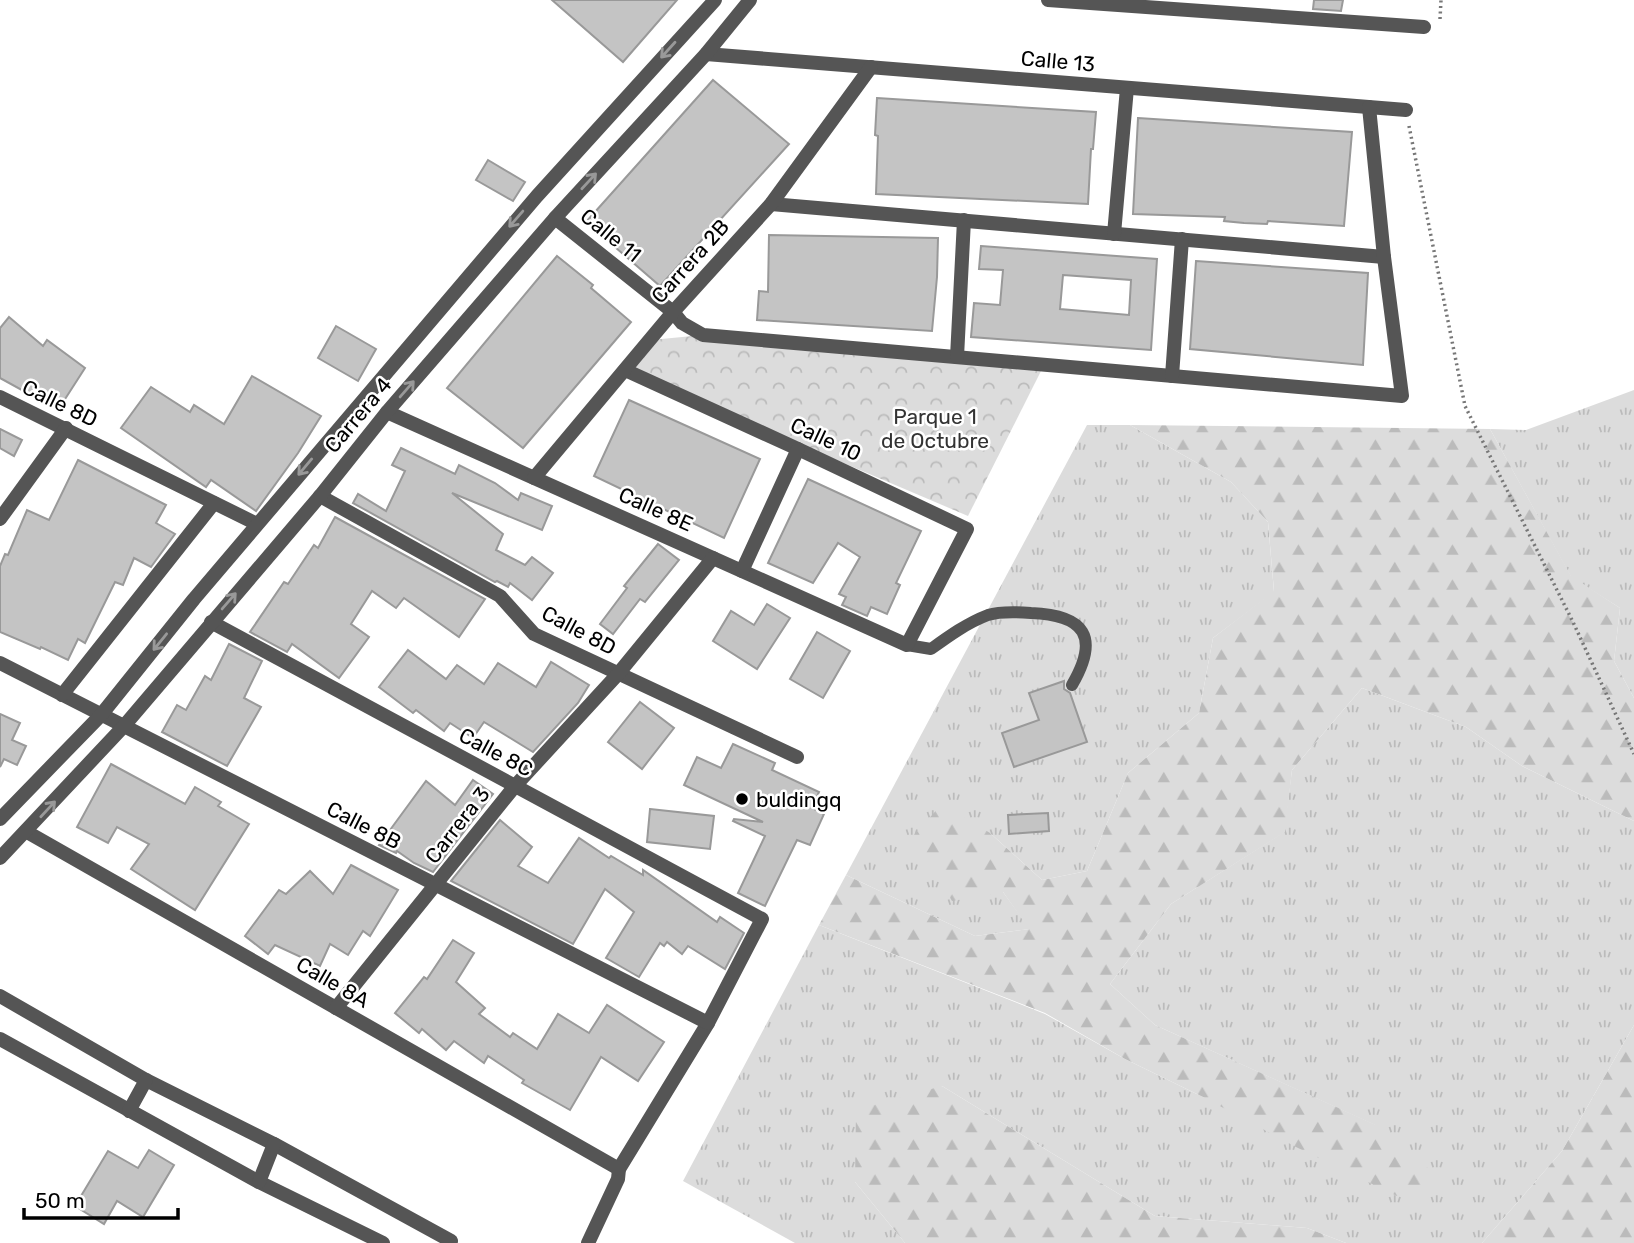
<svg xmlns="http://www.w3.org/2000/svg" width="1634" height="1243" viewBox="0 0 1634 1243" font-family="Rubik,sans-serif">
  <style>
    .grass { fill: url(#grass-tufts) }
    .forest { fill: url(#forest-firs) }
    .park { fill: url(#park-crowns) }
    .building { fill: #c4c4c4; stroke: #999; stroke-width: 2; fill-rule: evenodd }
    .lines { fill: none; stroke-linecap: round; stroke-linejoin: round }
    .path { stroke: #777; stroke-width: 3.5; stroke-dasharray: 2 3.5; stroke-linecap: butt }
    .service { stroke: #555; stroke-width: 12 }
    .minor { stroke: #555; stroke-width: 14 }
    .oneway { stroke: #999 }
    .poi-dot { fill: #000; stroke: #fff; stroke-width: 2.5 }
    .labels { text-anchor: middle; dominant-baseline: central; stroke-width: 5; stroke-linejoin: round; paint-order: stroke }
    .street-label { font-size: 21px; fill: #000; stroke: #fff }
    .park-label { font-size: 21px; fill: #333; stroke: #fff }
    .poi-label { font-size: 21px; fill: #000; stroke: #fff; text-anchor: start }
  </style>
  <defs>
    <pattern id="grass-tufts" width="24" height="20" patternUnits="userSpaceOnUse" patternTransform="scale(1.75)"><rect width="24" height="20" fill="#dcdcdc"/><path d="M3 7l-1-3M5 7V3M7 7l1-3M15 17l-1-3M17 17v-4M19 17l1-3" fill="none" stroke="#bbb"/></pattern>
    <pattern id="forest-firs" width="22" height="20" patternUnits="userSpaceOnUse" patternTransform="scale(1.75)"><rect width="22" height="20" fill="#dcdcdc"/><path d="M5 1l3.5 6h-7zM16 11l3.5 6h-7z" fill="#bbb"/></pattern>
    <pattern id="park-crowns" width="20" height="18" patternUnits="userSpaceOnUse" patternTransform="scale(1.75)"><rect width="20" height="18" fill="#dcdcdc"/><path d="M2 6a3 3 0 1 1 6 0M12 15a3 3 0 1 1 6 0" fill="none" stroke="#bbb"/></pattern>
  </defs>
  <rect width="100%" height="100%" fill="#fff"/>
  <g class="grass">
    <path d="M1634 390V698L1614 661 1620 608 1571 577 1490 429 1526 430Z"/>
    <path d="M1087 425H1130L1231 482 1268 522 1274 592 1213 638 1199 713 1128 773 1087 871 1042 880 990 833 1003 892 1030 929 975 936 846 875Z"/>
    <path d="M1362 688 1466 727 1522 766 1634 821V1025L1562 1151 1482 1243H1346L1307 1228 1155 1216 942 1086 855 1182 905 1243H795L683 1181 819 925 1045 1014 1125 1059 1203 1097 1375 1125 1155 1025 1110 984 1171 904 1284 832 1292 770Z"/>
  </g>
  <g class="forest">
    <path d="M1130 425 1490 429 1571 576 1620 608 1614 661 1634 698V821L1522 766 1466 727 1362 688 1292 770 1285 832 1171 904 1110 984 1155 1025 1376 1125 1445 1182 1397 1196 1296 1147 1203 1097 1125 1059 1045 1013 819 925 846 875 975 936 1029 929 1003 892 952 901 914 835 942 804 990 833 1042 880 1087 871 1128 773 1199 713 1213 638 1274 591 1268 522 1231 482Z"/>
    <path d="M1634 1025V1243H1482L1562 1151Z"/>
    <path d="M942 1086 1155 1216 1307 1228 1346 1243H905L855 1182 856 1110Z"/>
  </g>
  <path class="park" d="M703 335 1041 371 968 516 625 370 651 340Z"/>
  <g class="building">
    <path d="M552 0H677L623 62Z"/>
    <path d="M1314 0H1343L1341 11 1313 9Z"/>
    <path d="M713 80 789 144 660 286 586 222Z"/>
    <path d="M877 98 1096 112 1093 149H1091L1088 204 876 194 878 136 875 135Z"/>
    <path d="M1138 118 1352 132 1344 226 1268 221 1267 224 1244 223 1224 221 1225 217 1133 214Z"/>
    <path d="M488 160 525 182 513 201 476 180Z"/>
    <path d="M769 235 938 238 937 277 932 331 757 320 759 291 768 292Z"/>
    <path d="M981 246 1157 259 1151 350 971 337 974 303 1000 305 1003 270 979 269ZM1063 275 1131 280 1129 315 1060 309Z"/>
    <path d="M557 256 593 285 591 288 631 322 523 448 447 388Z"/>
    <path d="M1196 261 1368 273 1363 365 1190 349Z"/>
    <path d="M9 317 43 346 47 340 85 368 58 410 0 378V328Z"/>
    <path d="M336 326 376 349 358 381 318 358Z"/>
    <path d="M252 376 321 416 298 453 256 511 211 480 206 487 121 428 151 387 190 412 194 405 224 424Z"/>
    <path d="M629 400 760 459 724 538 594 476Z"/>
    <path d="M0 429 22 440 14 456 0 448Z"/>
    <path d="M401 448 455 474 459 465 495 483 518 500 521 493 552 506 542 530 452 493 503 534 496 550 525 565 532 557 553 573 532 600 510 583 508 587 497 581 495 582 353 503 358 494 386 511 405 471 392 465Z"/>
    <path d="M78 460 166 505 156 523 175 534 151 567 134 558 123 585 115 582 85 643 78 639 68 660 41 647 40 649 0 632V566L5 554 8 555 27 510 49 520Z"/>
    <path d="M808 479 921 531 896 583 900 585 887 614 871 607 867 616 842 605 846 597 839 594 860 557 838 543 813 583 768 563Z"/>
    <path d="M335 517 485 599 459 637 404 598 396 608 372 591 351 624 369 637 339 678 292 644 287 652 250 632 284 582 288 584 314 545 318 548Z"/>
    <path d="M658 544 679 560 645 602 640 599 613 634 600 624 627 588 624 586Z"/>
    <path d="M767 604 790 618 757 669 713 641 731 611 754 625Z"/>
    <path d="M817 632 850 651 823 698 790 679Z"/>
    <path d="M229 644 262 661 244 698 261 707 227 766 162 732 177 705 186 710 205 676 211 680Z"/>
    <path d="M408 650 446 679 457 665 484 684 498 663 536 687 551 662 589 685 578 703 533 752 484 722 473 738 450 723 444 731 416 710 413 713 379 687Z"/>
    <path d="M1064 681V689L1070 693 1087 742 1014 767 1002 733 1039 720 1029 693Z"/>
    <path d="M640 702 674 728 642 769 608 742Z"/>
    <path d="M0 714 20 723 12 740 26 746 17 765 4 759 0 767Z"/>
    <path d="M733 744 775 763 772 770 819 792 812 808 824 814 810 845 797 840 765 906 738 893 765 836 733 821 734 819 763 822 684 785 697 757 721 768Z"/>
    <path d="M111 764 185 804 195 787 221 802 218 806 249 824 195 910 131 869 149 844 117 827 108 843 77 827Z"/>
    <path d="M473 780 493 794 433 872 414 863 397 851 396 853 379 845 426 781 455 805Z"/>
    <path d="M650 809 714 816 710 849 647 842Z"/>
    <path d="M1048 813 1049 831 1009 834 1008 815Z"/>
    <path d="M500 820 532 847 518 866 548 883 579 838 609 858 611 856 643 875V870L717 922 720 917 744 933 725 969 688 946 682 954 667 942 664 946 660 943 639 977 606 958 634 912 605 889 573 944 451 881Z"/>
    <path d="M351 865 398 890 370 936 363 931 348 955 330 944 320 966 275 945 268 954 245 936 279 890 286 894 310 871 333 894Z"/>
    <path d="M453 940 474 953 456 982 485 1008 479 1014 510 1037 513 1033 537 1049 558 1014 589 1033 607 1005 664 1042 638 1081 601 1057 570 1110 522 1083 524 1080 488 1056 484 1063 454 1041 446 1050 422 1029 419 1033 395 1013 424 977 427 979Z"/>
    <path d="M149 1150 174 1165 143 1217 117 1201 104 1224 75 1206 108 1151 138 1168Z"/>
  </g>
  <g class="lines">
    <g class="path">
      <path d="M1440 19 1441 0"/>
      <path d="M1409 126 1465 406 1573 622 1634 754"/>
    </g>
    <path class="service" d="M907 645 931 649C949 636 967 623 988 615 1001 611 1017 612 1031 613 1085 615 1100 637 1072 685"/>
    <g class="minor">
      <path d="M1048 0 1424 27"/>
      <path d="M706 54 1406 110"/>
      <path d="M771 204 1384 257"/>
      <path d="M555 218 673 312 682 323 703 335 1402 396 1384 257 1369 107"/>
      <path d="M1114 234 1127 88"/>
      <path d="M957 357 964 220"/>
      <path d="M1172 376 1182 239"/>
      <path d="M0 397 257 524"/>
      <path d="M387 412 907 645 967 529 798 449 625 370"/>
      <path d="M534 478 673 312 771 204 871 67"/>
      <path d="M320 496 500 596 534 634 797 757"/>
      <path d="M0 519 66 428"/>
      <path d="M742 571 798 449"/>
      <path d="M211 622 762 919 708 1023 619 1169 618 1179 588 1243"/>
      <path d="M0 663 708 1023"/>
      <path d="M62 695 214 503"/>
      <path d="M0 819 101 715 194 599 537 196 715 0"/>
      <path d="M27 832 619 1169"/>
      <path d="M0 858 124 726 320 496 387 412 555 218 706 54 750 0"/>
      <path d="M0 996 146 1080 274 1144 451 1241"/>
      <path d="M336 1008 515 786 618 674 713 558"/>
      <path d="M0 1039 259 1182 383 1243"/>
      <path d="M129 1111 146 1080"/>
      <path d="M259 1182 274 1144"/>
    </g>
  </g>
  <defs><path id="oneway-shaft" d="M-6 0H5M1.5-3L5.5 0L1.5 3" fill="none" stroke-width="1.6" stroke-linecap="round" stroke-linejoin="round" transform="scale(1.75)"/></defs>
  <g class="oneway">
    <use href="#oneway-shaft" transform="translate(668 50) rotate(132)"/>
    <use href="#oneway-shaft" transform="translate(589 181) rotate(-47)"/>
    <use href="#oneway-shaft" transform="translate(516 219) rotate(131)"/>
    <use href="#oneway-shaft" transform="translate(407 389) rotate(-49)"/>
    <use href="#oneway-shaft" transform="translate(305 467) rotate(130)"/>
    <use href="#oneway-shaft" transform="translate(229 601) rotate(-49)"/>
    <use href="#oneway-shaft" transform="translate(160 642) rotate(129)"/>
    <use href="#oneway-shaft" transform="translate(48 809) rotate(-47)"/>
  </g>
  <circle class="poi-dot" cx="742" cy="799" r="7"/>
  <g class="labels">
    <g class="street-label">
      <text transform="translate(1058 61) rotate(5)">Calle 13</text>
      <text transform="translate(611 235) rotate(39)">Calle 11</text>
      <text transform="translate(690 261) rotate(-48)">Carrera 2B</text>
      <text transform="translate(60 403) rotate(26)">Calle 8D</text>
      <text transform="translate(358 415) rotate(-50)">Carrera 4</text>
      <text transform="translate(826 439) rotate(25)">Calle 10</text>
      <text transform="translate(656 509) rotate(24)">Calle 8E</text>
      <text transform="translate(579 630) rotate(28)">Calle 8D</text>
      <text transform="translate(496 752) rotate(28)">Calle 8C</text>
      <text transform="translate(364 825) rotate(27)">Calle 8B</text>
      <text transform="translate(457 825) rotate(-52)">Carrera 3</text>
      <text transform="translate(333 982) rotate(30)">Calle 8A</text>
    </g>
    <g class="park-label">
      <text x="935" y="416">Parque 1<tspan x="935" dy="24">de Octubre</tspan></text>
    </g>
    <g class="poi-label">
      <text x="756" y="799">buldingq</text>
    </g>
  </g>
  <path d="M24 1208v10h154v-10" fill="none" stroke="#000000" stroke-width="3.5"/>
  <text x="35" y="1208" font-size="21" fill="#000000" stroke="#ffffff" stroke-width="5" paint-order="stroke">50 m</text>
</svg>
